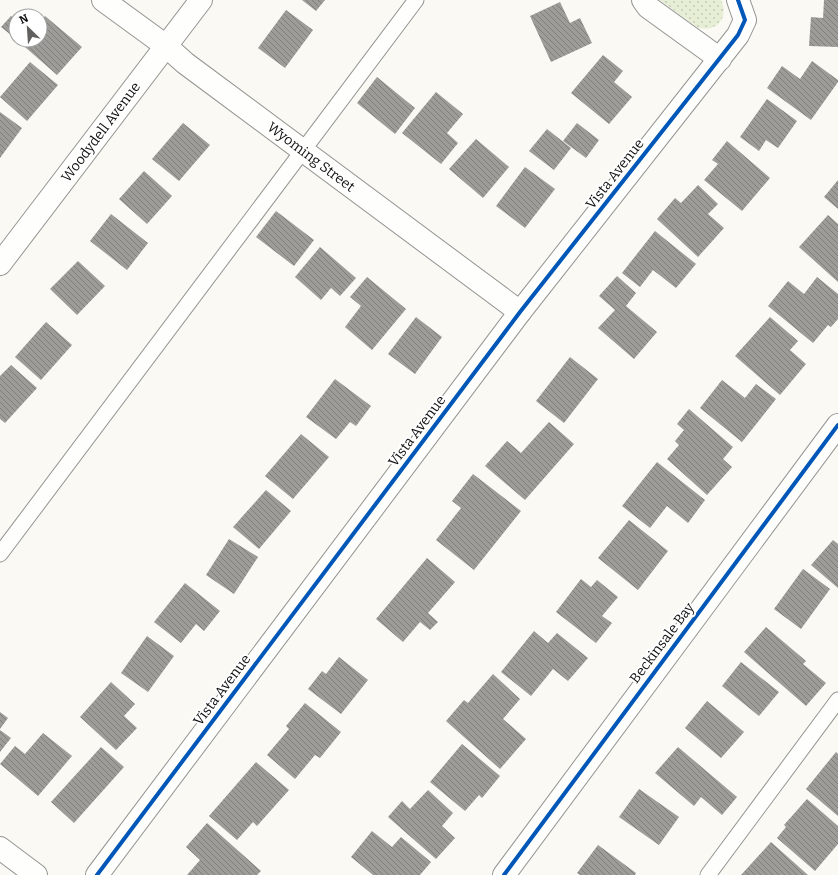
<svg xmlns="http://www.w3.org/2000/svg" width="838" height="875" viewBox="0 0 838 875" font-family="Bitter,serif">
  <style>
    .grass { fill: url(#grass-dots) }
    .building { fill: url(#building-back-hatch) }
    .lines { fill: none; stroke-linecap: round; stroke-linejoin: round }
    .service-casing { stroke: #949492; stroke-width: 17 }
    .minor-casing { stroke: #949492; stroke-width: 24 }
    .service { stroke: #fefefd; stroke-width: 15 }
    .minor { stroke: #fefefd; stroke-width: 22 }
    .cycleway-casing { stroke: #fff; stroke-width: 6 }
    .cycleway { stroke: #0057b8; stroke-width: 4 }
    .labels { text-anchor: middle; dominant-baseline: central; stroke-width: 4; stroke-linejoin: round; paint-order: stroke }
    .street-label { font-size: 14px; fill: #0e0e0e; stroke: #fff }
  </style>
  <defs>
    <pattern id="grass-dots" width="8" height="8" patternUnits="userSpaceOnUse"><rect width="8" height="8" fill="#e6eed6"/><path d="M2 2h.1M6 6h.1" fill="none" stroke="#c4cbb6" stroke-width="1.8" stroke-linecap="round"/></pattern>
    <pattern id="building-back-hatch" width="6" height="6" patternUnits="userSpaceOnUse"><rect width="6" height="6" fill="#9e9c99"/><path d="M-1 5l2 2M0 0l6 6M5-1l2 2" fill="none" stroke="#7f7e7b"/></pattern>
  </defs>
  <rect width="100%" height="100%" fill="#faf9f4"/>
  <path class="grass" d="M660 0H721C730 18 715 34 697 27Z"/>
  <g class="building">
    <path d="M302 0H325L316 11Z"/>
    <path d="M824 0H838V47L809 46 811 17 823 18Z"/>
    <path d="M560 2 570 23 580 18 592 43 551 62 530 16Z"/>
    <path d="M286 10 313 30 285 68 258 48Z"/>
    <path d="M11 16 16 21V39L1 27Z"/>
    <path d="M45 16 82 47 57 75 17 40H40V22Z"/>
    <path d="M603 55 623 71 614 82 632 97 609 124 571 93Z"/>
    <path d="M812 61 838 80V82L811 120 767 88 782 66 800 79Z"/>
    <path d="M30 62 58 85 27 121 0 97Z"/>
    <path d="M377 77 415 108 395 134 357 103Z"/>
    <path d="M436 92 463 114 447 133 458 143 441 164 402 133Z"/>
    <path d="M767 99 797 121 778 148 766 140 759 151 740 137Z"/>
    <path d="M0 112 22 128 0 158Z"/>
    <path d="M183 123 210 145 179 181 152 159Z"/>
    <path d="M577 123 599 140 586 158 563 141Z"/>
    <path d="M547 129 571 148 554 170 529 151Z"/>
    <path d="M476 139 509 167 483 198 449 169Z"/>
    <path d="M727 141 770 178 742 211 704 180 718 164 712 160Z"/>
    <path d="M525 167 555 189 525 228 496 206Z"/>
    <path d="M144 171 172 196 147 224 119 199Z"/>
    <path d="M838 180V209L824 197Z"/>
    <path d="M698 185 718 204 708 214 724 228 698 257 657 219 675 198 681 203Z"/>
    <path d="M276 211 314 240 294 266 256 237Z"/>
    <path d="M111 214 148 243 127 270 90 241Z"/>
    <path d="M828 215 838 224V282L799 247Z"/>
    <path d="M655 231 696 264 676 288 653 270 640 287 622 273Z"/>
    <path d="M320 247 356 278 340 296 331 288 321 300 295 277Z"/>
    <path d="M78 261 105 286 77 315 50 289Z"/>
    <path d="M617 276 636 293 626 306 657 332 634 359 598 328 615 310 599 296Z"/>
    <path d="M367 277 406 309 372 350 345 327 361 306 350 297Z"/>
    <path d="M817 277 838 294V319L831 327 828 325 813 343 768 306 788 281 804 294Z"/>
    <path d="M416 317 442 337 415 374 388 354Z"/>
    <path d="M770 317 798 341 790 350 806 364 780 395 735 356Z"/>
    <path d="M46 322 72 345 41 380 15 357Z"/>
    <path d="M570 357 598 379 564 423 536 401Z"/>
    <path d="M11 365 37 388 5 423 0 419V376Z"/>
    <path d="M335 379 371 406 356 426 350 422 336 439 306 417Z"/>
    <path d="M722 380 745 398 756 384 776 399 742 442 700 408Z"/>
    <path d="M689 409 733 447 723 459 732 467 707 495 667 459 679 445 675 441 684 430 677 424Z"/>
    <path d="M549 422 574 444 525 500 485 466 507 441 521 453Z"/>
    <path d="M301 434 329 457 293 499 265 476Z"/>
    <path d="M657 462 705 500 688 523 667 506 650 528 622 506Z"/>
    <path d="M473 474 521 511 474 570 436 540 461 508 452 501Z"/>
    <path d="M266 490 291 511 259 549 233 527Z"/>
    <path d="M629 520 668 551 638 590 598 558Z"/>
    <path d="M229 539 258 557 234 594 206 575Z"/>
    <path d="M833 540 838 544V588L811 565Z"/>
    <path d="M427 558 455 582 428 613 438 622 430 630 420 622 403 642 376 619Z"/>
    <path d="M803 569 830 589 801 629 774 609Z"/>
    <path d="M581 579 591 587 597 580 618 597 602 616 612 623 596 643 556 612Z"/>
    <path d="M185 583 220 611 204 631 196 624 181 643 154 622Z"/>
    <path d="M766 627 806 661 803 664 826 683 806 706 744 652Z"/>
    <path d="M534 631 548 643 557 633 588 658 568 681 553 669 531 696 501 672Z"/>
    <path d="M147 636 174 656 148 692 121 673Z"/>
    <path d="M339 657 368 680 341 714 308 689 322 671 326 674Z"/>
    <path d="M741 662 779 692 759 716 722 686Z"/>
    <path d="M493 674 520 699 503 719 526 739 500 769 446 721 464 700 468 703Z"/>
    <path d="M111 682 135 704 124 716 137 728 116 750 80 717Z"/>
    <path d="M707 701 744 732 721 758 685 728Z"/>
    <path d="M305 703 341 732 320 758 315 755 295 779 267 755 289 729 286 726Z"/>
    <path d="M0 712 8 718 0 729Z"/>
    <path d="M0 730 11 738 0 752Z"/>
    <path d="M43 733 72 756 38 796 0 764 15 746 25 754Z"/>
    <path d="M462 744 500 776 482 798 479 795 465 811 430 782Z"/>
    <path d="M101 747 124 767 74 823 51 802Z"/>
    <path d="M678 747 737 797 722 815 701 797 694 806 655 773Z"/>
    <path d="M836 752 838 754V816L806 789Z"/>
    <path d="M256 762 289 790 257 826 253 822 237 840 209 816Z"/>
    <path d="M639 789 679 817 659 845 619 817Z"/>
    <path d="M428 790 453 813 442 826 455 838 436 859 388 817 402 801 410 809Z"/>
    <path d="M807 799 838 826V844L815 871 777 838 786 827 784 825Z"/>
    <path d="M207 823 261 871 257 875H187L200 860 186 847Z"/>
    <path d="M372 831 392 847 401 837 431 862 420 875H373L351 857Z"/>
    <path d="M771 842 808 875H741Z"/>
    <path d="M598 845 636 873 635 875H580L577 873Z"/>
  </g>
  <g class="lines">
    <g class="service-casing">
      <g id="service">
        <path d="M0 554 416 0"/>
        <path d="M708 875 838 700"/>
      </g>
    </g>
    <g class="minor-casing">
      <g id="minor">
        <path d="M103 0 166 46 185 63 520 312"/>
        <path d="M643 0 648 7 720 59"/>
        <path d="M0 264 201 0"/>
        <path d="M0 848 36 875"/>
        <path d="M97 875 520 312 738 35 745 20 738 0"/>
        <path d="M504 875 838 425"/>
      </g>
    </g>
    <use href="#service" class="service"/>
    <use href="#minor" class="minor"/>
    <g class="cycleway-casing">
      <g id="cycleway">
        <path d="M97 875 520 312 738 35 745 20 738 0"/>
        <path d="M504 875 838 425"/>
      </g>
    </g>
    <use href="#cycleway" class="cycleway"/>
  </g>
  <g class="labels">
    <g class="street-label">
      <text transform="translate(101 132) rotate(-53)">Woodydell Avenue</text>
      <text transform="translate(311 157) rotate(37)">Wyoming Street</text>
      <text transform="translate(615 174) rotate(-52)">Vista Avenue</text>
      <text transform="translate(417 431) rotate(-53)">Vista Avenue</text>
      <text transform="translate(662 643) rotate(-53)">Beckinsale Bay</text>
      <text transform="translate(222 690) rotate(-53)">Vista Avenue</text>
    </g>
  </g>
  <g transform="translate(28 28) rotate(335)"><circle r="19" fill="#ffffff" stroke="#9f9f9f"/>
  <path d="M0-3L7 15L0 10L-7 15Z" fill="#61605e"/>
  <text y="-6" font-size="11" font-weight="bold" text-anchor="middle" fill="#0e0e0e">N</text>
  </g>
</svg>
